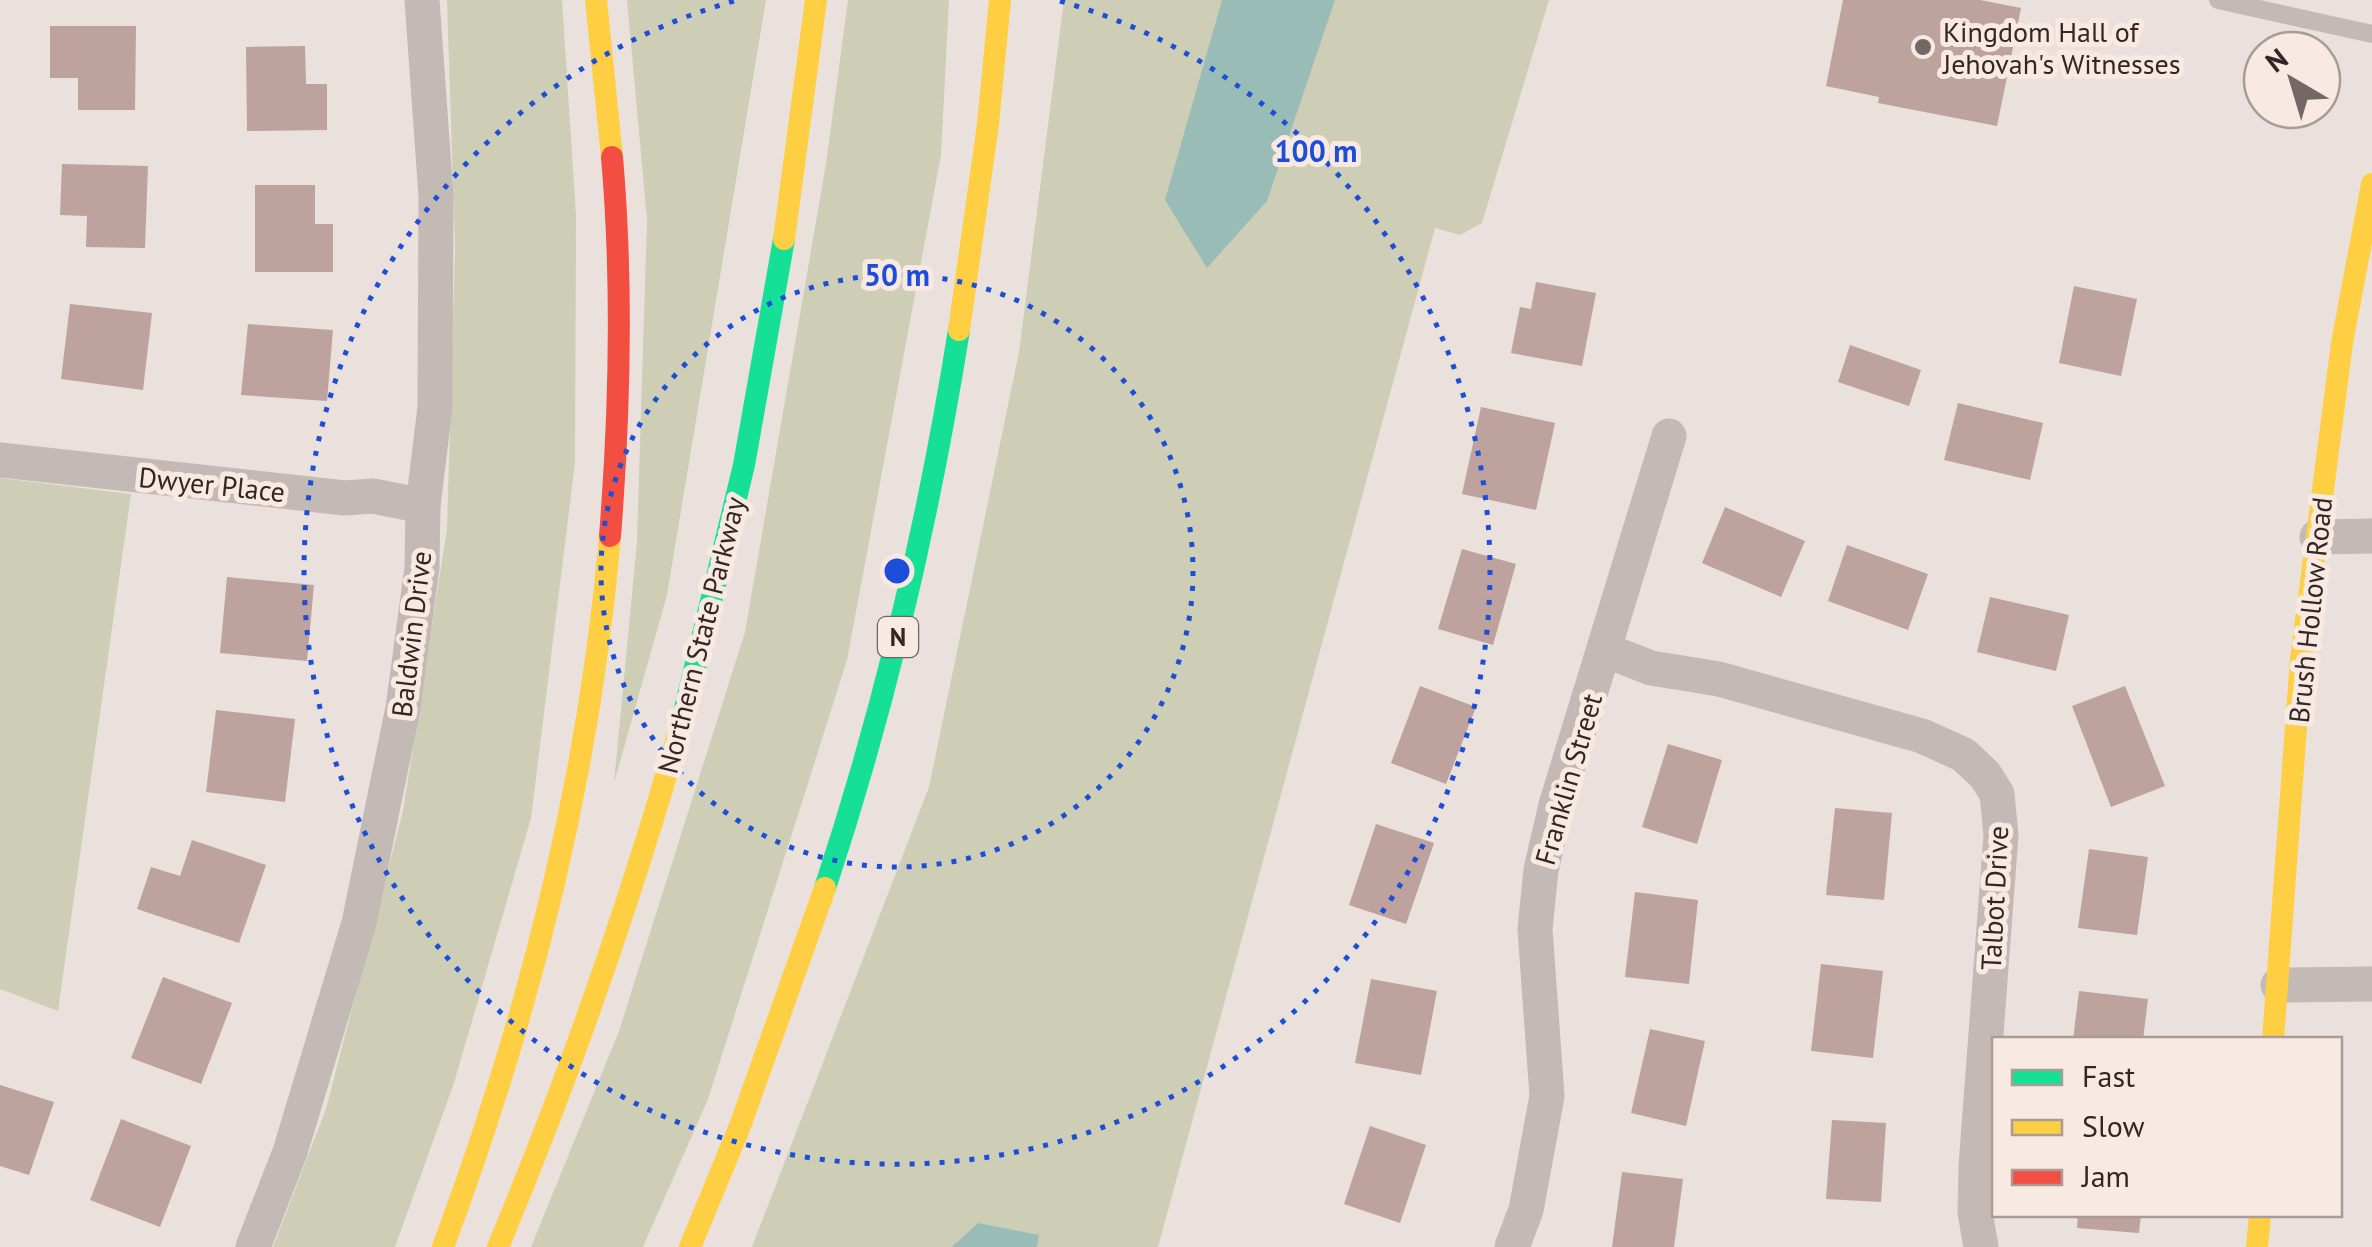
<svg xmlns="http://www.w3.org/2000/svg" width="2372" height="1247" viewBox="0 0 2372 1247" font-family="'PT Sans',sans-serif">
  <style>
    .green { fill: #ceceb6 }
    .water { fill: #99bdb6 }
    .building { fill: #bda29e }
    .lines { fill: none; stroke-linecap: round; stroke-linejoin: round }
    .lane { stroke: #c3bab6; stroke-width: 18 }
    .street { stroke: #c3bab6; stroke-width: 35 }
    .fast { stroke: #16e098; stroke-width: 22 }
    .slow { stroke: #ffcf43; stroke-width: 22 }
    .jam { stroke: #f24e42; stroke-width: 22 }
    .ring { fill: none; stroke: #1d4ed8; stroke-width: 5; stroke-dasharray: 5 10 }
    .poi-dot { fill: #736865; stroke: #f8eae2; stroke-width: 4 }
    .labels { text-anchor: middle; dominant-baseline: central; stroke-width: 10; stroke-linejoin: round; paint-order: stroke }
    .shield { fill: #f8eae2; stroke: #6e625e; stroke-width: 2.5 }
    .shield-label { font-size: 25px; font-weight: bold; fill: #332725 }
    .poi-label { font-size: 28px; fill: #332725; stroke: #f8eae2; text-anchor: start }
    .street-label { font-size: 28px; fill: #332725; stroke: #f8eae2 }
    .centre { fill: #1d4ed8; stroke: #f8eae2; stroke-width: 5 }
    .ring-label { font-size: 30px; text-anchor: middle; font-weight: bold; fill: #1d4ed8; stroke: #f8eae2; stroke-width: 10; stroke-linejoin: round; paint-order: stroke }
  </style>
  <rect width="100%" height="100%" fill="#eae1dc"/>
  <g class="green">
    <path d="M447 0H562L576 215 575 463 531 818 454 1083 395 1247H273L326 1109 403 811 447 529 455 249Z"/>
    <path d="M627 0H766L667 595 614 783 637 542 647 220Z"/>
    <path d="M848 0H949L941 155 847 660 708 1099 643 1247H531L619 1031 745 632 826 164Z"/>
    <path d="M1064 0H1549L1482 223 1460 235 1435 228 1158 1247H752L929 787 1019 352Z"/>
    <path d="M0 478 131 494 58 1011 0 989Z"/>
  </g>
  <g class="water">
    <path d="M1222 0H1335L1267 201 1207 268 1165 200Z"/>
    <path d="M978 1223 1039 1235 1037 1247H952Z"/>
  </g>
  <g class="building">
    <path d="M1843 0H1980L2021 8 1997 126 1878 103 1879 97 1826 86Z"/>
    <path d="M50 26H136L135 110H78V78H50Z"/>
    <path d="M305 46 306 84H327V130L247 131 246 47Z"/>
    <path d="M62 164 148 166 145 248 86 247 87 216 60 215Z"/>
    <path d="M255 185H315V224H333V272H255Z"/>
    <path d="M1536 282 1596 293 1582 366 1511 353 1520 307 1531 309Z"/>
    <path d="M2074 286 2137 299 2121 376 2059 363Z"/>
    <path d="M70 304 152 313 143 390 61 379Z"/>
    <path d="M248 324 333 330 327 401 241 395Z"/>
    <path d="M1850 345 1921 370 1909 406 1838 382Z"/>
    <path d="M1958 403 2043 423 2030 480 1944 460Z"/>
    <path d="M1481 407 1555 423 1536 510 1462 494Z"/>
    <path d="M1725 507 1805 541 1781 597 1702 563Z"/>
    <path d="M1847 545 1928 574 1908 630 1828 601Z"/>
    <path d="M1462 549 1516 564 1493 645 1438 629Z"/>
    <path d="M227 577 314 585 307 661 220 653Z"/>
    <path d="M1990 597 2069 615 2056 671 1977 652Z"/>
    <path d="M1420 686 1476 707 1446 784 1391 763Z"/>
    <path d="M2125 686 2165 786 2111 807 2072 706Z"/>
    <path d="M216 710 295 719 285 802 206 792Z"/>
    <path d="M1668 744 1722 760 1697 844 1642 827Z"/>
    <path d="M1835 808 1892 813 1884 900 1826 895Z"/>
    <path d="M1376 824 1434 843 1406 924 1349 905Z"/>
    <path d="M192 840 266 865 239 943 137 909 151 867 180 876Z"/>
    <path d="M2089 849 2148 857 2137 935 2078 928Z"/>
    <path d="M1635 892 1698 900 1689 984 1625 977Z"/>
    <path d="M1821 964 1883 971 1873 1058 1811 1051Z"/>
    <path d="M163 977 232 1003 201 1084 131 1058Z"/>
    <path d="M1371 979 1437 991 1421 1075 1355 1063Z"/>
    <path d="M2079 991 2148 999 2143 1040H2073Z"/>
    <path d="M1650 1029 1705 1041 1686 1126 1631 1113Z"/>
    <path d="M0 1085 54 1102 29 1175 0 1166Z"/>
    <path d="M121 1119 191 1146 160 1227 90 1200Z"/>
    <path d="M1832 1120 1886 1123 1881 1202 1826 1199Z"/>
    <path d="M1370 1126 1426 1145 1400 1223 1344 1204Z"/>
    <path d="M1622 1172 1683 1179 1674 1247H1612Z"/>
    <path d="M2078 1214H2141L2139 1233 2077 1228Z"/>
  </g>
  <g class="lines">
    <path class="lane" d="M2218 0 2372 34"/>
    <g class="street">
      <path d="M0 460 345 498 373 496 423 506"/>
      <path d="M2317 537 2372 536"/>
      <path d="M1605 650 1651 668 1719 679 1922 736 1964 755 1985 775 1997 794 2001 835 1976 1166 1975 1212 1981 1247"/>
      <path d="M2278 985 2372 984"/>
      <path d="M253 1247 290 1152 359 923 403 708 422 568 423 506 435 407 436 196 422 0"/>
      <path d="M1512 1247 1526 1210 1547 1096 1535 929 1541 870 1556 805 1669 436"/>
    </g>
    <g class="fast">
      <path d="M682 721 744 465 784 239"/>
      <path d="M825 888C885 707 929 518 959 330"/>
    </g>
    <g class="slow">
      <path d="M596 0 612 157"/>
      <path d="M784 239 816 0"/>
      <path d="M959 330 988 124 1000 0"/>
      <path d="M2273 1040 2301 659 2342 343 2372 184"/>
      <path d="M443 1247C529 1017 589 781 610 536"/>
      <path d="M498 1247C570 1075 631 900 682 721"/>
      <path d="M690 1247 740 1126 825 888"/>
      <path d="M2257 1247 2260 1214"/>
    </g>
    <path class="jam" d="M610 536C620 410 623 284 612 157"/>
  </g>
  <g class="ring">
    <circle cx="897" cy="571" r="296"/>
    <path d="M1060 1A593 593 0 1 1 734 1"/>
  </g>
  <circle class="poi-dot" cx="1923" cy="47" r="10"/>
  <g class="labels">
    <rect class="shield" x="878" y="617" width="40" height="40" rx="8"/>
    <g class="shield-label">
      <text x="898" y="637">N</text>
    </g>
    <g class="poi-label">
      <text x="1943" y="31">Kingdom Hall of<tspan x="1943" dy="32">Jehovah's Witnesses</tspan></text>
    </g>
    <g class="street-label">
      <text transform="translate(212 484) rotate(6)">Dwyer Place</text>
      <text transform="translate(2310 610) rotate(-84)">Brush Hollow Road</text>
      <text transform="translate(411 634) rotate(-83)">Baldwin Drive</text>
      <text transform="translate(701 635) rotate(-76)">Northern State Parkway</text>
      <text transform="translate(1568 779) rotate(-74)">Franklin Street</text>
      <text transform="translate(1994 898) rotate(-87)">Talbot Drive</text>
    </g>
  </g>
  <circle cx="897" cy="571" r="15" class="centre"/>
  <g class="ring-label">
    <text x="1316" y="162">100 m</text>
    <text x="897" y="286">50 m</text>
  </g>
  <rect x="1992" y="1037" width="350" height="180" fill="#f8eae2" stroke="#a99c96" stroke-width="2.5"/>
  <rect x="2012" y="1070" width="50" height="15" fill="#16e098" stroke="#a99c96" stroke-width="2.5"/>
  <text x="2082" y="1087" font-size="30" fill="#332725">Fast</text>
  <rect x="2012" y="1120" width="50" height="15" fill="#ffcf43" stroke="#a99c96" stroke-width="2.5"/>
  <text x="2082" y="1137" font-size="30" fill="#332725">Slow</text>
  <rect x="2012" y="1170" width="50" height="15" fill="#f24e42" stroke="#a99c96" stroke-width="2.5"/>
  <text x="2082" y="1187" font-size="30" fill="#332725">Jam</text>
  <g transform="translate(2292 80) rotate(322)"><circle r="48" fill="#f8eae2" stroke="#a99c96" stroke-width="2.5"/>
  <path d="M0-8L18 38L0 25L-18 38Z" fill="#736865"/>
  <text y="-15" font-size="28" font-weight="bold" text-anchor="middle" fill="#332725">N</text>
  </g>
</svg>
